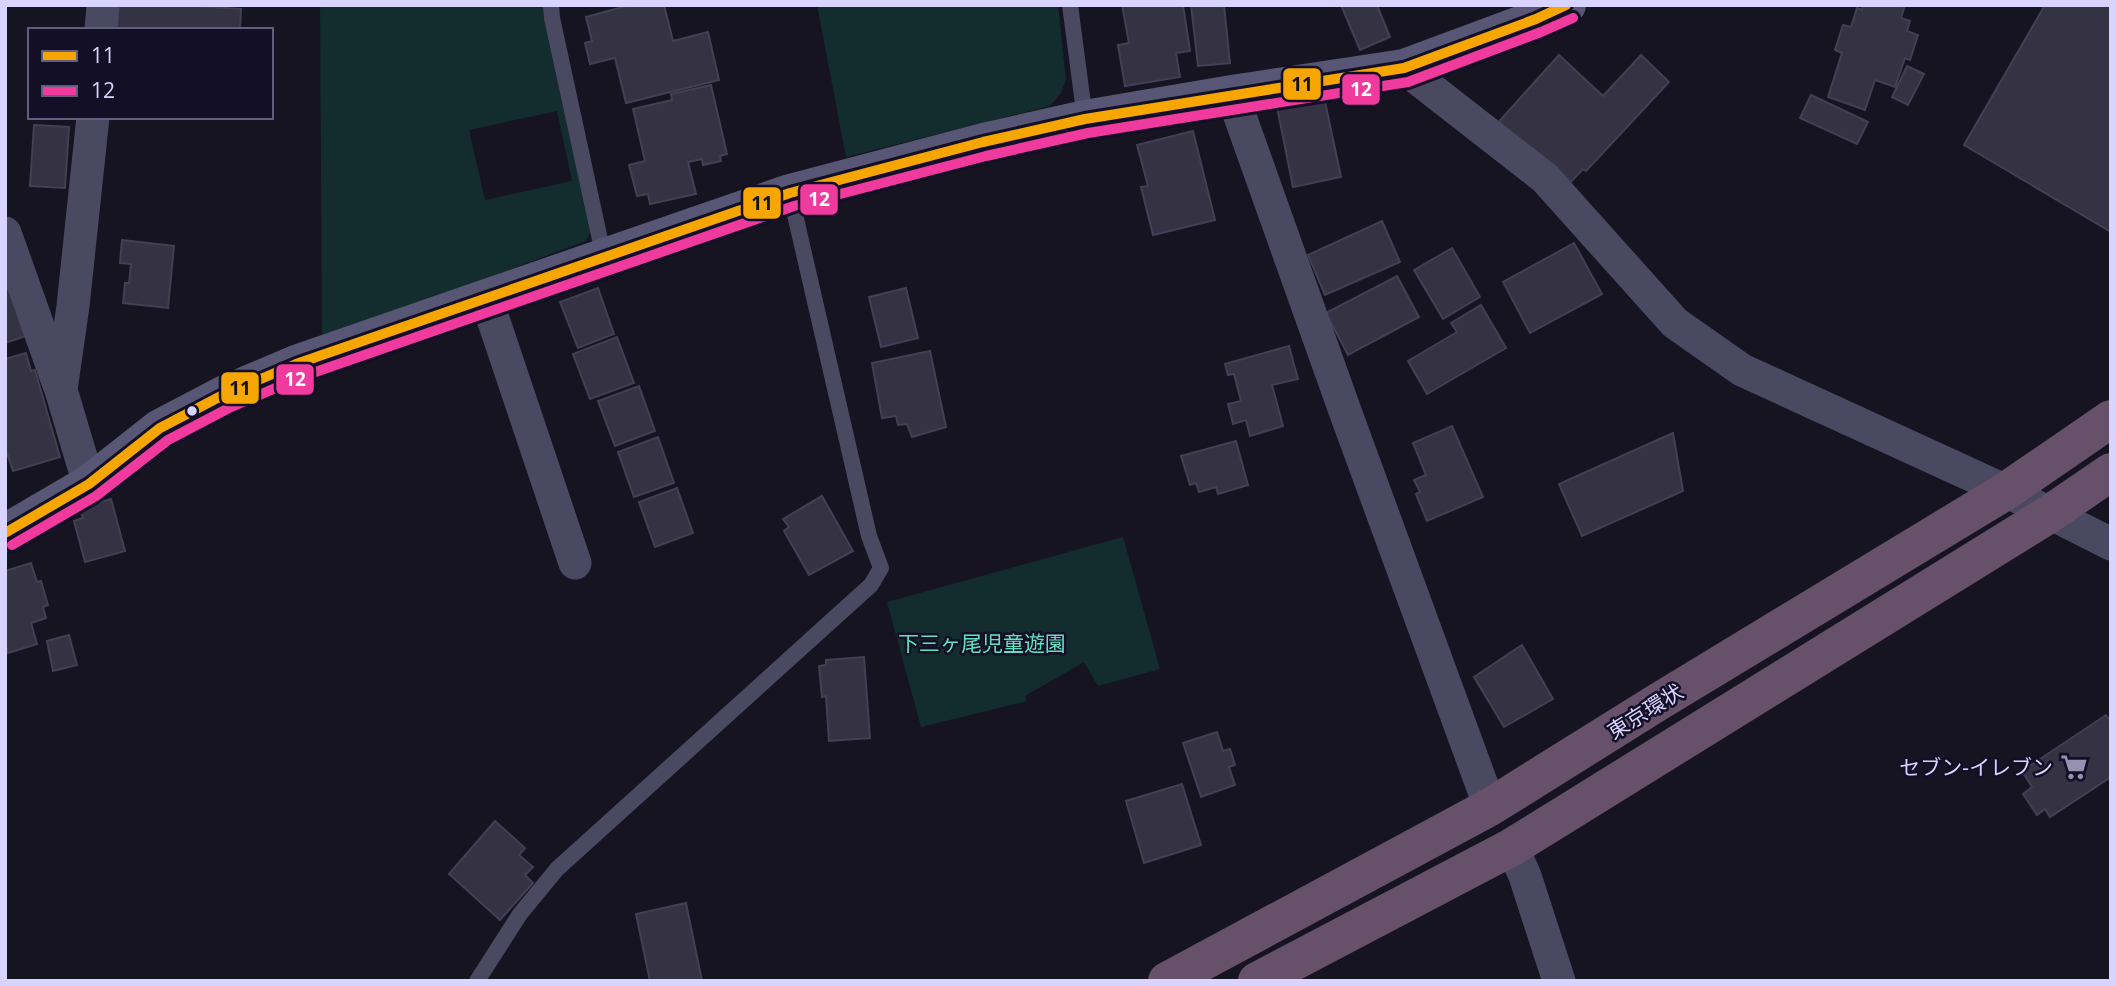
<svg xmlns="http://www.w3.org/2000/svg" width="2116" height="986" viewBox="0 0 2116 986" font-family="'Open Sans','Noto Sans JP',sans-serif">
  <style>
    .green { fill: #132c2d; fill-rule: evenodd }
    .building { fill: #343243; stroke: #433f54; stroke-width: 2 }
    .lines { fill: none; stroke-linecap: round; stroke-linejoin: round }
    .lane { stroke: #4a4962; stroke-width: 16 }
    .street { stroke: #4a4962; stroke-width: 33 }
    .secondary { stroke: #575674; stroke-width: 38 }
    .highway { stroke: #67516a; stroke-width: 38 }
    .bus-1-casing { stroke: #130f26; stroke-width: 16 }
    .bus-2-casing { stroke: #130f26; stroke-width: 16 }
    .bus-1 { stroke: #f7a600; stroke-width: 10 }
    .bus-2 { stroke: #f13a9d; stroke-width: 10 }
    .bus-dot { fill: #d9d4ff; stroke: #130f26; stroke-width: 2.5 }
    .labels { text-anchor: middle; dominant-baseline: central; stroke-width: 5; stroke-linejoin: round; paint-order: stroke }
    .park-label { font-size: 21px; fill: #5fe0c0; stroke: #130f26 }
    .street-label { font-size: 21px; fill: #d9d4ff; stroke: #130f26 }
    .poi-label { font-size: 21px; fill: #d9d4ff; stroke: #130f26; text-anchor: end }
    .line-badge { stroke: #130f26; stroke-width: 2.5 }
    .badge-label { font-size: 19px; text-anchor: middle; font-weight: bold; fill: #fff }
    .pale-badge-label { font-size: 19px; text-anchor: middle; font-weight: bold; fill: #111 }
  </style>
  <rect width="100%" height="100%" fill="#161421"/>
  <g class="green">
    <path d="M320 5H545L593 227 586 241 322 339ZM557 111 572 181 485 200 469 130Z"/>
    <path d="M817 5H1058L1066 80 1061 93 1050 106 846 157Z"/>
    <path d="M1123 537 1160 669 1098 686 1084 662 1025 696 1027 701 921 727 887 602Z"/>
  </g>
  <g class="building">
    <path d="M117 5H180L241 9 240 30H115Z"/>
    <path d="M630 5H664L673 41 708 32 719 80 626 103 615 58 590 64 585 43 592 41 586 17Z"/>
    <path d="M1122 5H1183L1190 51 1176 53 1180 77 1125 86 1118 45 1129 43Z"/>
    <path d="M1191 5H1224L1230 63 1198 66Z"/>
    <path d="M1341 5H1377L1390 37 1360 50Z"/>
    <path d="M1863 5H1905L1901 18 1910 21 1907 31 1918 35 1910 60 1905 58 1895 87 1875 80 1865 110 1828 97 1842 53 1835 50 1843 25 1851 27 1857 8 1862 10Z"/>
    <path d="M2045 5H2111V232L1964 145Z"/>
    <path d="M1559 55 1603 96 1641 55 1669 82 1586 171 1583 169 1568 185 1495 126Z"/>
    <path d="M1907 66 1924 74 1908 105 1892 97Z"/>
    <path d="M711 85 727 154 720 156 721 161 703 165 702 159 688 162 696 194 650 204 648 194 637 196 629 165 645 161 633 109 672 100 671 94Z"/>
    <path d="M1811 95 1868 122 1857 144 1800 118Z"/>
    <path d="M1324 97 1341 177 1293 187 1277 107Z"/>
    <path d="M166 117H237V119Z"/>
    <path d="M34 125 69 127 65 188 30 186Z"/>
    <path d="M1193 131 1215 220 1153 235 1141 187 1148 186 1137 145Z"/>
    <path d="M1382 221 1400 262 1325 295 1308 255Z"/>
    <path d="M122 240 174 246 168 308 123 303 125 283H129L131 264 120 263Z"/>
    <path d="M1574 243 1602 294 1530 333 1503 282Z"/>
    <path d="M1452 248 1480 297 1443 319 1414 270Z"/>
    <path d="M5 270 29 335 5 343Z"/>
    <path d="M1397 276 1419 317 1348 355 1326 313Z"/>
    <path d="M598 288 614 334 578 348 560 302Z"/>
    <path d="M906 288 918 338 881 347 869 297Z"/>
    <path d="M1481 305 1506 348 1427 394 1408 361 1457 332 1451 323Z"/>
    <path d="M617 337 634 383 590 399 573 354Z"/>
    <path d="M1289 346 1298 379 1272 385 1283 426 1250 436 1246 420 1233 424 1228 404 1241 401 1234 374 1228 375 1225 364Z"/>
    <path d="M930 351 946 427 912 437 907 424 898 425 896 416 882 418 872 363Z"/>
    <path d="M26 353 31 371 35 370 60 457 13 471 5 447V359Z"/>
    <path d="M639 386 655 431 615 446 598 401Z"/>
    <path d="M1452 426 1483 497 1427 521 1416 494 1420 492 1414 480 1426 475 1413 443Z"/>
    <path d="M1673 433 1683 491 1582 536 1559 484Z"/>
    <path d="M658 437 674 483 634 497 618 452Z"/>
    <path d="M1236 441 1248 485 1218 494 1216 487 1199 492 1196 483 1190 485 1181 456Z"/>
    <path d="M677 488 693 533 655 547 639 502Z"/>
    <path d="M822 496 853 551 809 575 784 531 789 527 783 519Z"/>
    <path d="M111 499 125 551 85 562 74 521 83 518 80 508Z"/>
    <path d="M31 563 37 582 41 581 48 605 43 607 46 618 31 623 37 644 8 653 5 643V571Z"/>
    <path d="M69 635 77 665 53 671 47 641Z"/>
    <path d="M1522 645 1553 699 1504 727 1474 677Z"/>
    <path d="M864 657 870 738 829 741 826 696 822 697 819 666 826 665V660Z"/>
    <path d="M2106 715 2111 722V777L2050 817 2045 809 2037 815 2023 794 2032 787 2022 771Z"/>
    <path d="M1217 732 1223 751 1230 749 1235 765 1229 767 1235 785 1201 797 1183 743Z"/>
    <path d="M1182 784 1201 845 1144 863 1126 801Z"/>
    <path d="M495 821 525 848 519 855 533 867 525 875 533 883 500 920 449 874Z"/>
    <path d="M686 903 702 981H650L636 914Z"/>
  </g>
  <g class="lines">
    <g class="lane">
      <path d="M551 5 552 18 604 258"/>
      <path d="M1070 5 1085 119"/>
      <path d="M477 981 520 914 557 869 871 585 881 568 869 536 790 193"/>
    </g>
    <g class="street">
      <path d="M101 30 103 5"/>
      <path d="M1404 68 1545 178 1675 323 1742 370 2006 491 2111 544"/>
      <path d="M1232 94 1345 411 1490 807"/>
      <path d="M5 233 59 385"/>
      <path d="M486 298 575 563"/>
      <path d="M89 484 61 390 73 306 93 117"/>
      <path d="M1512 847 1525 876 1559 981"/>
    </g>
    <path class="secondary" d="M5 533 89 484 160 428 223 395 296 364 790 193 983 142 1085 119 1232 94 1404 68 1536 19 1567 5"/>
    <g class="highway">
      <path d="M1167 981 1490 807 1658 702 2006 491 2111 419"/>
      <path d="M1257 981 1512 847 2051 513 2111 472"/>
    </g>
    <g class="bus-1-casing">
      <path id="bus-1" d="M5 533 89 484 160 428 223 395 296 364 790 193 983 142 1085 119 1404 68 1536 19 1566 5"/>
    </g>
    <g class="bus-2-casing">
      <path id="bus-2" d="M12 545 96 496 168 440 229 408 301 377 794 206 986 156 1088 133 1408 82 1541 32 1573 18"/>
    </g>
    <use href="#bus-1" class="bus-1"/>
    <use href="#bus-2" class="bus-2"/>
  </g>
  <defs>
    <g id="supermarket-bare" transform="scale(2.1)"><path d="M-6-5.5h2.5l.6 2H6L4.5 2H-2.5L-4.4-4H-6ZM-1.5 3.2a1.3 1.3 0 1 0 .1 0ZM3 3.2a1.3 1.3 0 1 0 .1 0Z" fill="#9591b1" stroke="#130f26" stroke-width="2.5" paint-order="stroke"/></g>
  </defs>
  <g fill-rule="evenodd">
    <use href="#supermarket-bare" x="2074" y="767"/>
  </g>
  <circle class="bus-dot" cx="192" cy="411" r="6"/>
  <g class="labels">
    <g class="park-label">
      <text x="982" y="643">下三ヶ尾児童遊園</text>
    </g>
    <g class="street-label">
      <text transform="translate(1645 711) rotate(-32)">東京環状</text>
    </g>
    <g class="poi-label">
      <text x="2053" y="767">セブン-イレブン</text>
    </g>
  </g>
  <g class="line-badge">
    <rect x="1282" y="67" width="40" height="34" rx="7" fill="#f7a600"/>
    <rect x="1341" y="73" width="40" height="33" rx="7" fill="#f13a9d"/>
    <rect x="799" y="183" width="40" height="33" rx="7" fill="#f13a9d"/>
    <rect x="742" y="186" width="40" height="34" rx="7" fill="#f7a600"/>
    <rect x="275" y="363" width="40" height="33" rx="7" fill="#f13a9d"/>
    <rect x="220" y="371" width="40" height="34" rx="7" fill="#f7a600"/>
  </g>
  <g class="badge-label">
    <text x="1361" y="96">12</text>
    <text x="819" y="206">12</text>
    <text x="295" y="386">12</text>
  </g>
  <g class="pale-badge-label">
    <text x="1302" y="91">11</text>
    <text x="762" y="210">11</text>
    <text x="240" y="395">11</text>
  </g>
  <rect width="2116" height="986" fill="none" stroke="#d9d4ff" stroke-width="14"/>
  <rect x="28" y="28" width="245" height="91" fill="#130f26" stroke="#625e7d" stroke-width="2"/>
  <rect x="42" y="51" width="35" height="10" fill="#f7a600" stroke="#625e7d" stroke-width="2"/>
  <text x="91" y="63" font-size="21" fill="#d9d4ff">11</text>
  <rect x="42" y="86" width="35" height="10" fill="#f13a9d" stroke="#625e7d" stroke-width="2"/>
  <text x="91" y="98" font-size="21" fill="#d9d4ff">12</text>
</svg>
